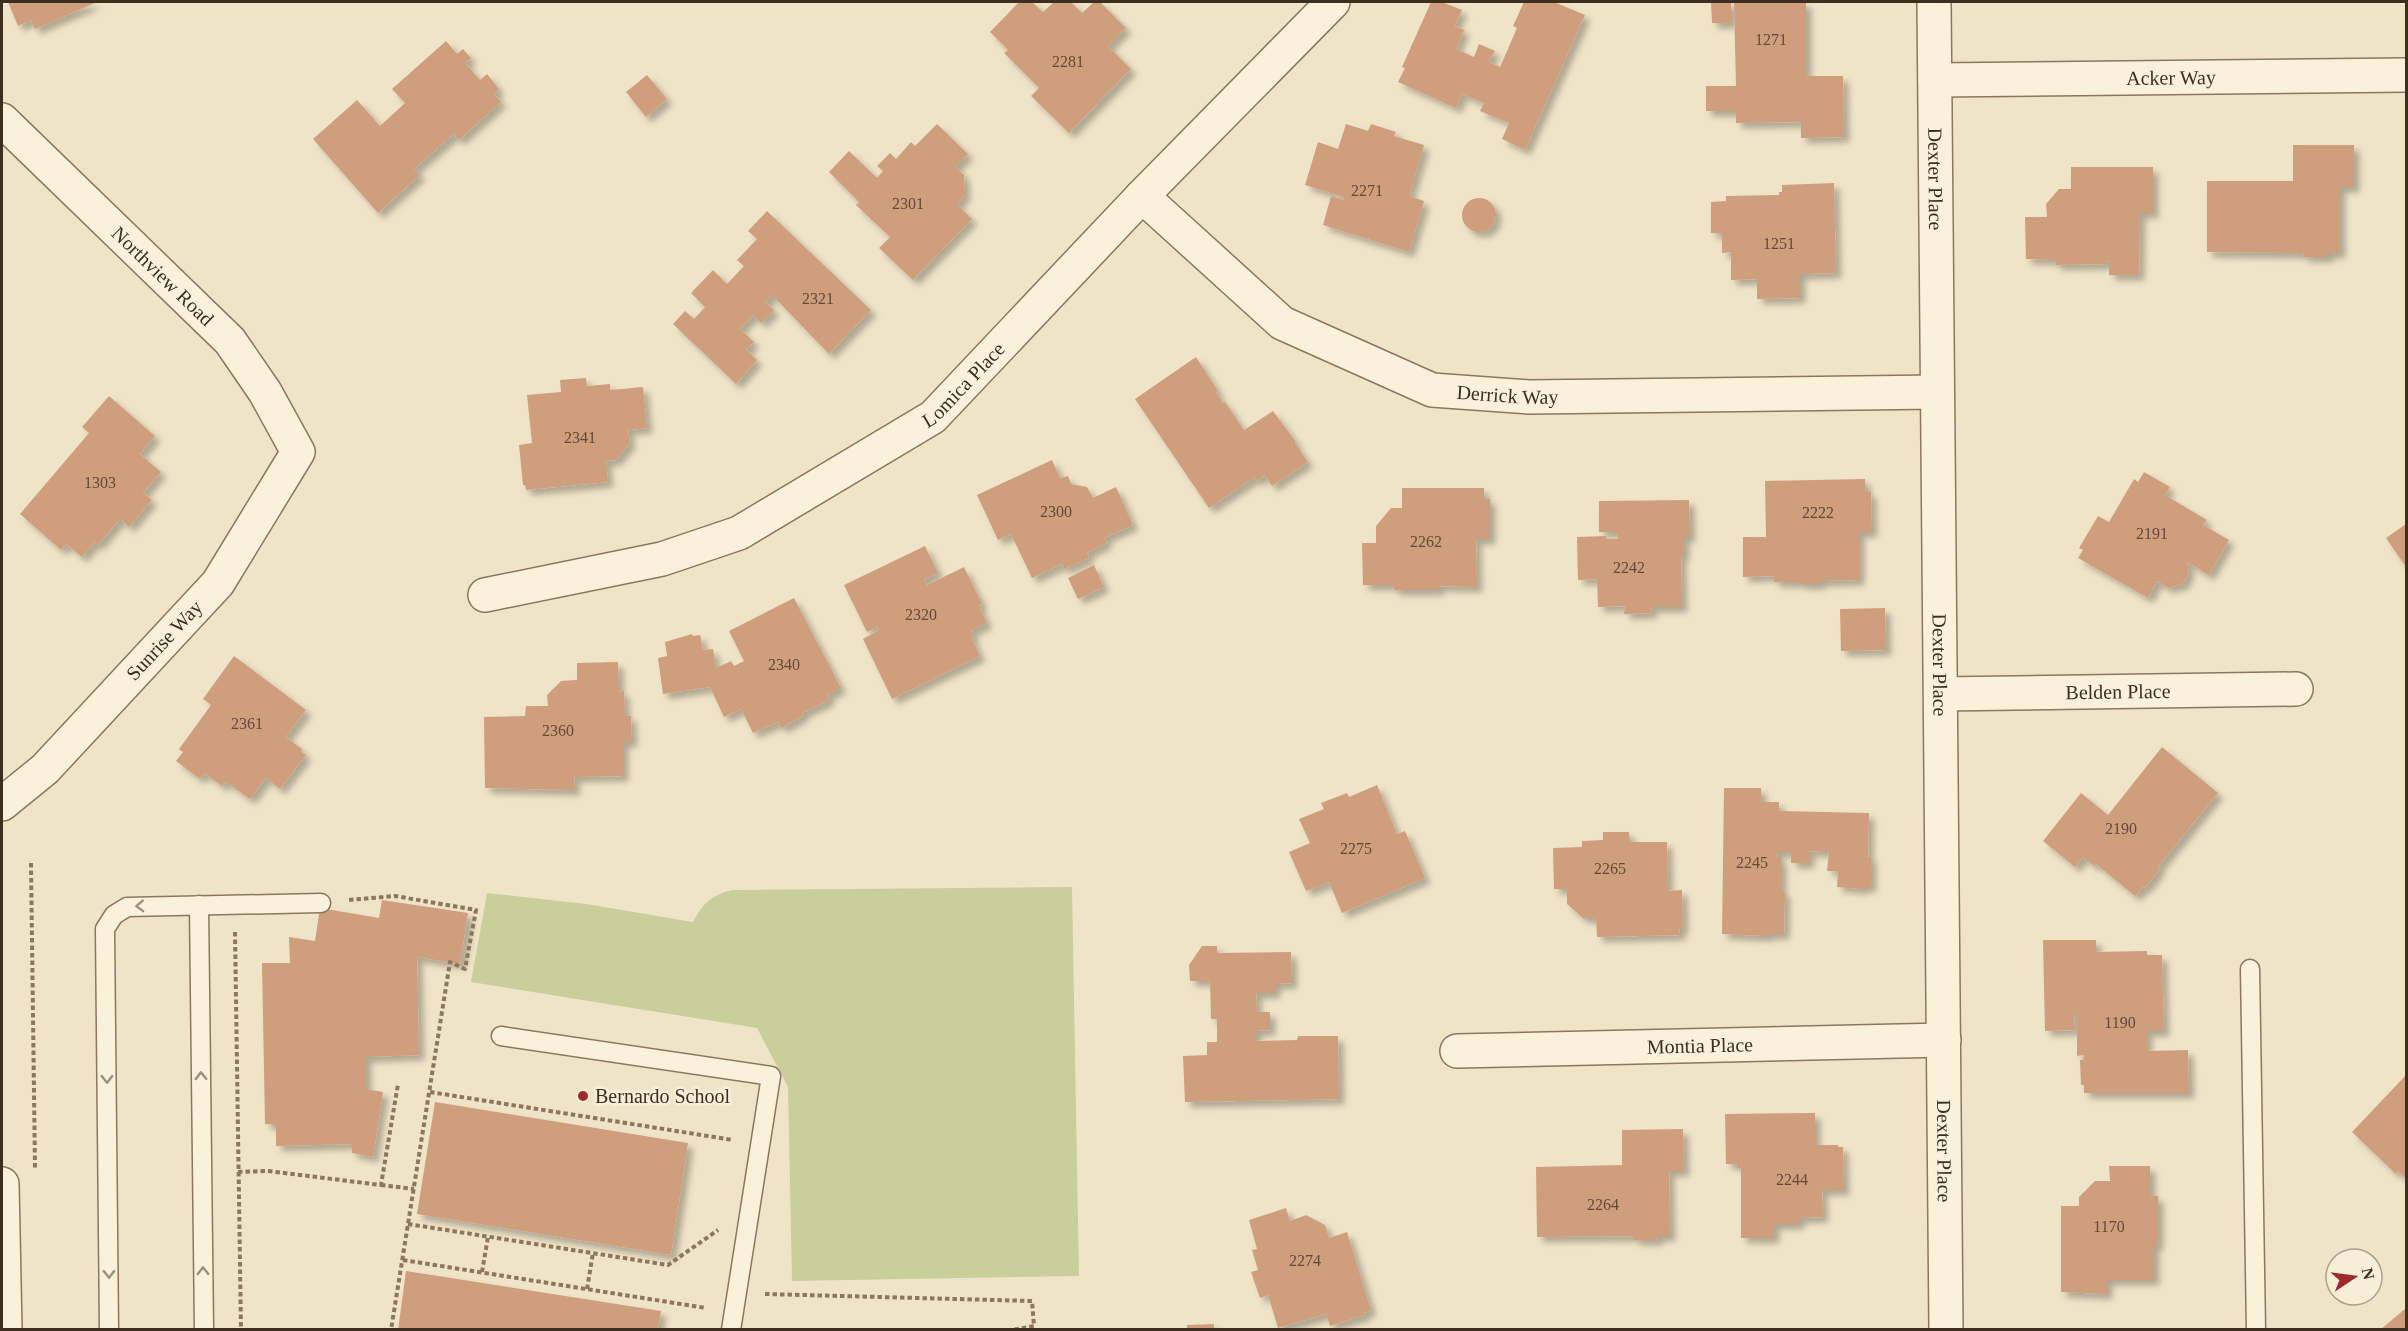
<svg xmlns="http://www.w3.org/2000/svg" width="2408" height="1331" viewBox="0 0 2408 1331" font-family="'Times New Roman',serif">
  <style>
    .green { fill: #c9cf9b }
    .building { fill: #cf9f7d; filter: url(#shadow) }
    .lines { fill: none; stroke-linecap: round; stroke-linejoin: round }
    .lane-casing { stroke: #8d765c; stroke-width: 21 }
    .street-casing { stroke: #8d765c; stroke-width: 36 }
    .path { stroke: #8d765c; stroke-width: 4; stroke-dasharray: 4.5 3; stroke-linecap: butt }
    .lane { stroke: #faf1dc; stroke-width: 18 }
    .street { stroke: #faf1dc; stroke-width: 33 }
    .oneway { stroke: #9c907e }
    .poi-dot { fill: #9e2a2b; stroke: #f7eed8; stroke-width: 2 }
    .labels { text-anchor: middle; dominant-baseline: central; stroke-width: 5; stroke-linejoin: round; paint-order: stroke }
    .number-label { font-size: 16px; fill: #624a37 }
    .street-label { font-size: 20px; fill: #3d2e20; stroke: #f7eed8 }
    .poi-label { font-size: 20px; fill: #3d2e20; stroke: #f7eed8; text-anchor: start }
  </style>
  <defs>
    <filter id="shadow"><feDropShadow dx="5.5" dy="5.5" stdDeviation="3" flood-color="#0004"/></filter>
  </defs>
  <rect width="100%" height="100%" fill="#f0e4c8"/>
  <path class="green" d="M1072 887 1079 1276 792 1281 788 1087 757 1028 471 982 487 893 586 904 693 922C703 903 712 895 732 890Z"/>
  <g class="building">
    <path d="M8 2H97L35 29 31 20 18 26Z"/>
    <path d="M1019 2H1032L1043 12 1054 2H1071L1082 13 1094 2H1100L1126 28 1108 46 1131 69 1069 133 1031 96 1039 88 1004 53 1008 50 990 32Z"/>
    <path d="M1431 2H1442L1462 10 1455 26 1464 30 1456 49 1474 57 1479 44 1495 51 1489 62 1500 67 1517 28 1513 26 1524 2H1554L1585 15 1525 150 1502 139 1509 123 1480 111 1484 103 1462 94 1456 108 1398 82 1405 68 1402 67Z"/>
    <path d="M1711 2H1731V23H1712Z"/>
    <path d="M1734 2H1806V76H1843L1844 137 1801 138V122L1736 123V111H1706V86H1736Z"/>
    <path d="M446 41 457 54 463 49 471 58 465 63 480 80 487 74 499 89 494 94 501 102 459 140 454 134 414 169 420 175 378 213 313 139 357 100 380 126 405 103 392 89Z"/>
    <path d="M647 75 667 99 646 117 626 92Z"/>
    <path d="M937 124 968 154 955 167 964 175 965 195 957 204 972 219 913 280 879 248 890 237 856 205 859 202 829 172 849 151 877 178 883 171 877 166 890 153 896 159 911 142 915 146Z"/>
    <path d="M1346 124 1368 131 1371 124 1396 132 1394 136 1424 145 1409 196 1424 201 1409 252 1323 225 1331 196 1344 200V197L1305 185 1318 142 1338 149Z"/>
    <path d="M2293 145H2354V187H2340V253H2328V257H2303L2304 253 2207 252V181H2293Z"/>
    <path d="M2071 167H2153V213H2140L2139 275H2109V261L2105 262V264L2056 265V260L2026 259 2025 217H2047L2046 204 2059 189H2071Z"/>
    <path d="M1834 183 1836 273 1800 274V298L1757 299V279L1731 280V252L1722 253V233H1711V202L1726 201V196L1779 195V192H1782V185Z"/>
    <circle cx="1479" cy="215" r="17"/>
    <path d="M767 211 871 310 829 354 772 295 765 302 774 310 761 323 753 315 740 329 754 342 746 350 757 360 736 384 673 324 685 311 694 319 705 307 691 293 713 270 727 284 744 266 737 260 757 239 748 231Z"/>
    <path d="M1196 357 1218 391 1216 392 1223 403 1225 402 1244 430 1273 411 1296 442 1295 443 1308 462 1272 486 1265 475 1257 481 1255 477 1209 508 1135 399Z"/>
    <path d="M586 378 587 386 610 384V390L643 387 647 428 628 430 630 443 616 460 606 461 608 482 526 490 525 485H523L519 445 532 443 527 395 561 392 560 380Z"/>
    <path d="M109 396 155 436 140 454 161 472 143 493 152 500 129 527 120 519 98 545 95 542 82 557 66 544 61 550 20 514 89 433 82 427Z"/>
    <path d="M1052 460 1060 478 1068 476 1071 484 1087 487 1093 498 1116 487 1133 525 1104 538 1107 543 1087 553 1089 558 1064 569 1062 564 1032 578 1011 534 998 540 977 495Z"/>
    <path d="M2144 472 2170 487 2165 495 2207 520 2203 525 2229 540 2209 575 2187 562 2189 573 2183 584 2168 588 2157 581 2148 598 2078 558 2083 550 2079 548 2098 516 2109 522 2134 479 2138 482Z"/>
    <path d="M1865 479 1866 492H1871L1872 532H1859V580L1820 581V584H1800V582H1774V576L1743 577V537H1766L1765 481Z"/>
    <path d="M1402 488H1484V499H1490V539H1476L1477 587 1439 586V590H1394L1393 585H1363L1362 543H1376V526L1391 508H1402Z"/>
    <path d="M1689 500 1690 537H1684V555H1681L1682 607H1651L1652 613 1624 614 1625 606 1598 607 1597 579 1578 580 1577 537 1606 536V539H1618V532H1599V501Z"/>
    <path d="M2406 524V567L2386 538Z"/>
    <path d="M925 546 938 573 924 580 927 585 964 567 982 604 979 606 987 623 971 631 974 638 972 639 980 656 892 699 863 639 879 630 877 627 867 632 844 585Z"/>
    <path d="M1094 565 1104 587 1078 599 1068 578Z"/>
    <path d="M794 598 841 688 827 695 830 700 802 713 803 716 781 728 778 722 753 733 741 709 724 717 710 687 663 694 658 658 667 656 665 642 692 634 693 636 700 635 703 650 713 649 716 668 731 661 734 666 744 661 729 631Z"/>
    <path d="M1885 608 1886 650 1841 651 1840 609Z"/>
    <path d="M234 656 306 710 286 737 302 749 301 752 306 755 280 789 266 778 250 799 226 782 222 786 204 773 200 779 176 761 183 752 179 749 211 705 203 699Z"/>
    <path d="M618 662 619 692 624 691 625 716H631L632 742H623V776L574 777 575 790 485 788 484 717 525 716 526 706H548L547 695 561 681 577 680V663Z"/>
    <path d="M2162 747 2218 793 2157 868 2160 869 2145 888 2143 887 2135 896 2096 864 2094 866 2083 857 2075 867 2043 841 2081 793 2108 815Z"/>
    <path d="M1377 785 1397 834 1405 831 1425 878 1342 913 1329 882 1306 891 1289 852 1310 843 1299 819 1324 809 1321 803 1347 793 1349 797Z"/>
    <path d="M1724 788H1761V802H1779V811L1869 813 1868 857 1871 856V887H1862V889L1837 887 1838 871H1827L1829 852 1809 851V863H1791V852H1778L1777 858H1781V892H1785L1784 934H1767V936L1722 934Z"/>
    <path d="M1603 832H1629L1630 842H1667L1668 891 1682 890 1683 929H1679L1680 935 1597 937 1596 918H1583L1567 904V889H1554L1553 848 1582 847V841L1603 840Z"/>
    <path d="M382 900 468 913 460 964 417 957 419 1055 366 1057V1089L383 1092 373 1157 352 1153V1144L276 1146V1124H265L262 963H290L289 937 315 941 320 908 379 918Z"/>
    <path d="M2043 940H2096V952L2147 951V955H2162L2164 1031H2147V1051L2188 1050 2189 1093H2084V1085H2081L2080 1060H2083L2084 1055 2077 1056V1014H2074L2075 1030 2045 1031Z"/>
    <path d="M1202 946H1217V953L1291 952 1292 983 1275 984V993H1256L1257 1012H1270V1030L1256 1031V1041L1297 1040 1298 1036H1338L1339 1099 1185 1102 1183 1056 1207 1055V1042H1217V1019H1211L1210 981H1190L1189 965Z"/>
    <path d="M2406 1075V1179L2398 1171 2396 1174 2352 1132Z"/>
    <path d="M435 1102 688 1143 671 1255 417 1214Z"/>
    <path d="M1815 1113V1145H1838V1147H1843L1844 1190H1822L1823 1217 1799 1218V1224H1774V1238H1741V1168H1737V1164H1726L1725 1114Z"/>
    <path d="M1683 1129 1684 1171H1669L1670 1236H1658L1657 1240H1634V1236L1537 1237 1536 1167 1622 1165V1130Z"/>
    <path d="M2109 1166H2150V1196H2158V1245H2154V1280H2107V1294L2061 1292V1206H2079V1197L2095 1181H2110Z"/>
    <path d="M1286 1208 1290 1221 1306 1215 1325 1225 1329 1238 1347 1232 1371 1310 1364 1313 1365 1315 1330 1326 1326 1314 1278 1328 1268 1295 1260 1298 1251 1272 1258 1270 1252 1250 1257 1249 1249 1220Z"/>
    <path d="M406 1271 661 1311 658 1330H398Z"/>
    <path d="M2406 1308V1330H2380Z"/>
    <path d="M1214 1324V1330H1187V1325Z"/>
  </g>
  <g class="lines">
    <g class="lane-casing">
      <g id="lane">
        <path d="M199 905 204 1330"/>
        <path d="M2250 969 2256 1330"/>
        <path d="M501 1036 771 1076 731 1330"/>
        <path d="M109 1330 105 929 114 915 127 907 321 903"/>
      </g>
    </g>
    <g class="street-casing">
      <g id="street">
        <path id="s1" d="M1934 2 1946 1330"/>
        <path id="s2" d="M1935 80 2406 75"/>
        <path id="s3" d="M2 120 230 341 265 392 298 452 218 583 45 769 2 804"/>
        <path id="s4" d="M1142 196 1282 323 1432 390 1529 397 1937 392"/>
        <path id="s5" d="M485 595 662 559 739 533 933 417 1142 196 1333 2"/>
        <path id="s6" d="M1941 694 2296 689"/>
        <path id="s7" d="M1457 1051 1944 1040"/>
        <path d="M2 1184 5 1330"/>
      </g>
    </g>
    <g class="path">
      <path d="M31 863 35 1168"/>
      <path d="M349 900 395 896 476 910 465 969 450 962 391 1330"/>
      <path d="M235 932 241 1330"/>
      <path d="M430 1092 733 1140"/>
      <path d="M238 1172 268 1171 381 1185 398 1084"/>
      <path d="M381 1185 414 1189"/>
      <path d="M408 1224 668 1265 718 1230"/>
      <path d="M403 1260 706 1308"/>
      <path d="M482 1272 488 1237"/>
      <path d="M587 1289 593 1253"/>
      <path d="M765 1294 1032 1301 1034 1326 1012 1330"/>
    </g>
    <use href="#lane" class="lane"/>
    <use href="#street" class="street"/>
  </g>
  <defs><path id="oneway-chevron" d="M-2-3.5L2.5 0L-2 3.5" fill="none" stroke-width="1.6" stroke-linecap="round" stroke-linejoin="round" transform="scale(1.5)"/></defs>
  <g class="oneway">
    <use href="#oneway-chevron" transform="translate(140 906) rotate(178)"/>
    <use href="#oneway-chevron" transform="translate(201 1076) rotate(-91)"/>
    <use href="#oneway-chevron" transform="translate(107 1079) rotate(89)"/>
    <use href="#oneway-chevron" transform="translate(203 1271) rotate(-91)"/>
    <use href="#oneway-chevron" transform="translate(109 1274) rotate(89)"/>
  </g>
  <circle class="poi-dot" cx="583" cy="1096" r="6"/>
  <g class="labels">
    <g class="number-label">
      <text x="1771" y="39">1271</text>
      <text x="1068" y="61">2281</text>
      <text x="1367" y="190">2271</text>
      <text x="908" y="203">2301</text>
      <text x="1779" y="243">1251</text>
      <text x="818" y="298">2321</text>
      <text x="580" y="437">2341</text>
      <text x="100" y="482">1303</text>
      <text x="1056" y="511">2300</text>
      <text x="1818" y="512">2222</text>
      <text x="2152" y="533">2191</text>
      <text x="1426" y="541">2262</text>
      <text x="1629" y="567">2242</text>
      <text x="921" y="614">2320</text>
      <text x="784" y="664">2340</text>
      <text x="247" y="723">2361</text>
      <text x="558" y="730">2360</text>
      <text x="2121" y="828">2190</text>
      <text x="1356" y="848">2275</text>
      <text x="1752" y="862">2245</text>
      <text x="1610" y="868">2265</text>
      <text x="2120" y="1022">1190</text>
      <text x="1792" y="1179">2244</text>
      <text x="1603" y="1204">2264</text>
      <text x="2109" y="1226">1170</text>
      <text x="1305" y="1260">2274</text>
    </g>
    <g class="street-label">
      <text stroke="none"><textPath href="#s2" startOffset="236">Acker Way</textPath></text>
      <text stroke="none"><textPath href="#s1" startOffset="177">Dexter Place</textPath></text>
      <text stroke="none"><textPath href="#s3" startOffset="224">Northview Road</textPath></text>
      <text stroke="none"><textPath href="#s5" startOffset="532">Lomica Place</textPath></text>
      <text stroke="none"><textPath href="#s4" startOffset="429">Derrick Way</textPath></text>
      <text transform="translate(164 640) rotate(-47)">Sunrise Way</text>
      <text stroke="none"><textPath href="#s1" startOffset="663">Dexter Place</textPath></text>
      <text stroke="none"><textPath href="#s6" startOffset="177">Belden Place</textPath></text>
      <text stroke="none"><textPath href="#s7" startOffset="243">Montia Place</textPath></text>
      <text stroke="none"><textPath href="#s1" startOffset="1149">Dexter Place</textPath></text>
    </g>
    <g class="poi-label">
      <text x="595" y="1096">Bernardo School</text>
    </g>
  </g>
  <rect width="2408" height="1331" fill="none" stroke="#3d2e20" stroke-width="6"/>
  <g transform="translate(2354 1277) rotate(77)"><circle r="28" fill="#f7eed8" stroke="#ada18e" stroke-width="1.5"/>
  <path d="M0-4.5L10 22L0 15L-10 22Z" fill="#9e2a2b"/>
  <text y="-9" font-size="16" font-weight="bold" text-anchor="middle" fill="#3d2e20">N</text>
  </g>
</svg>
